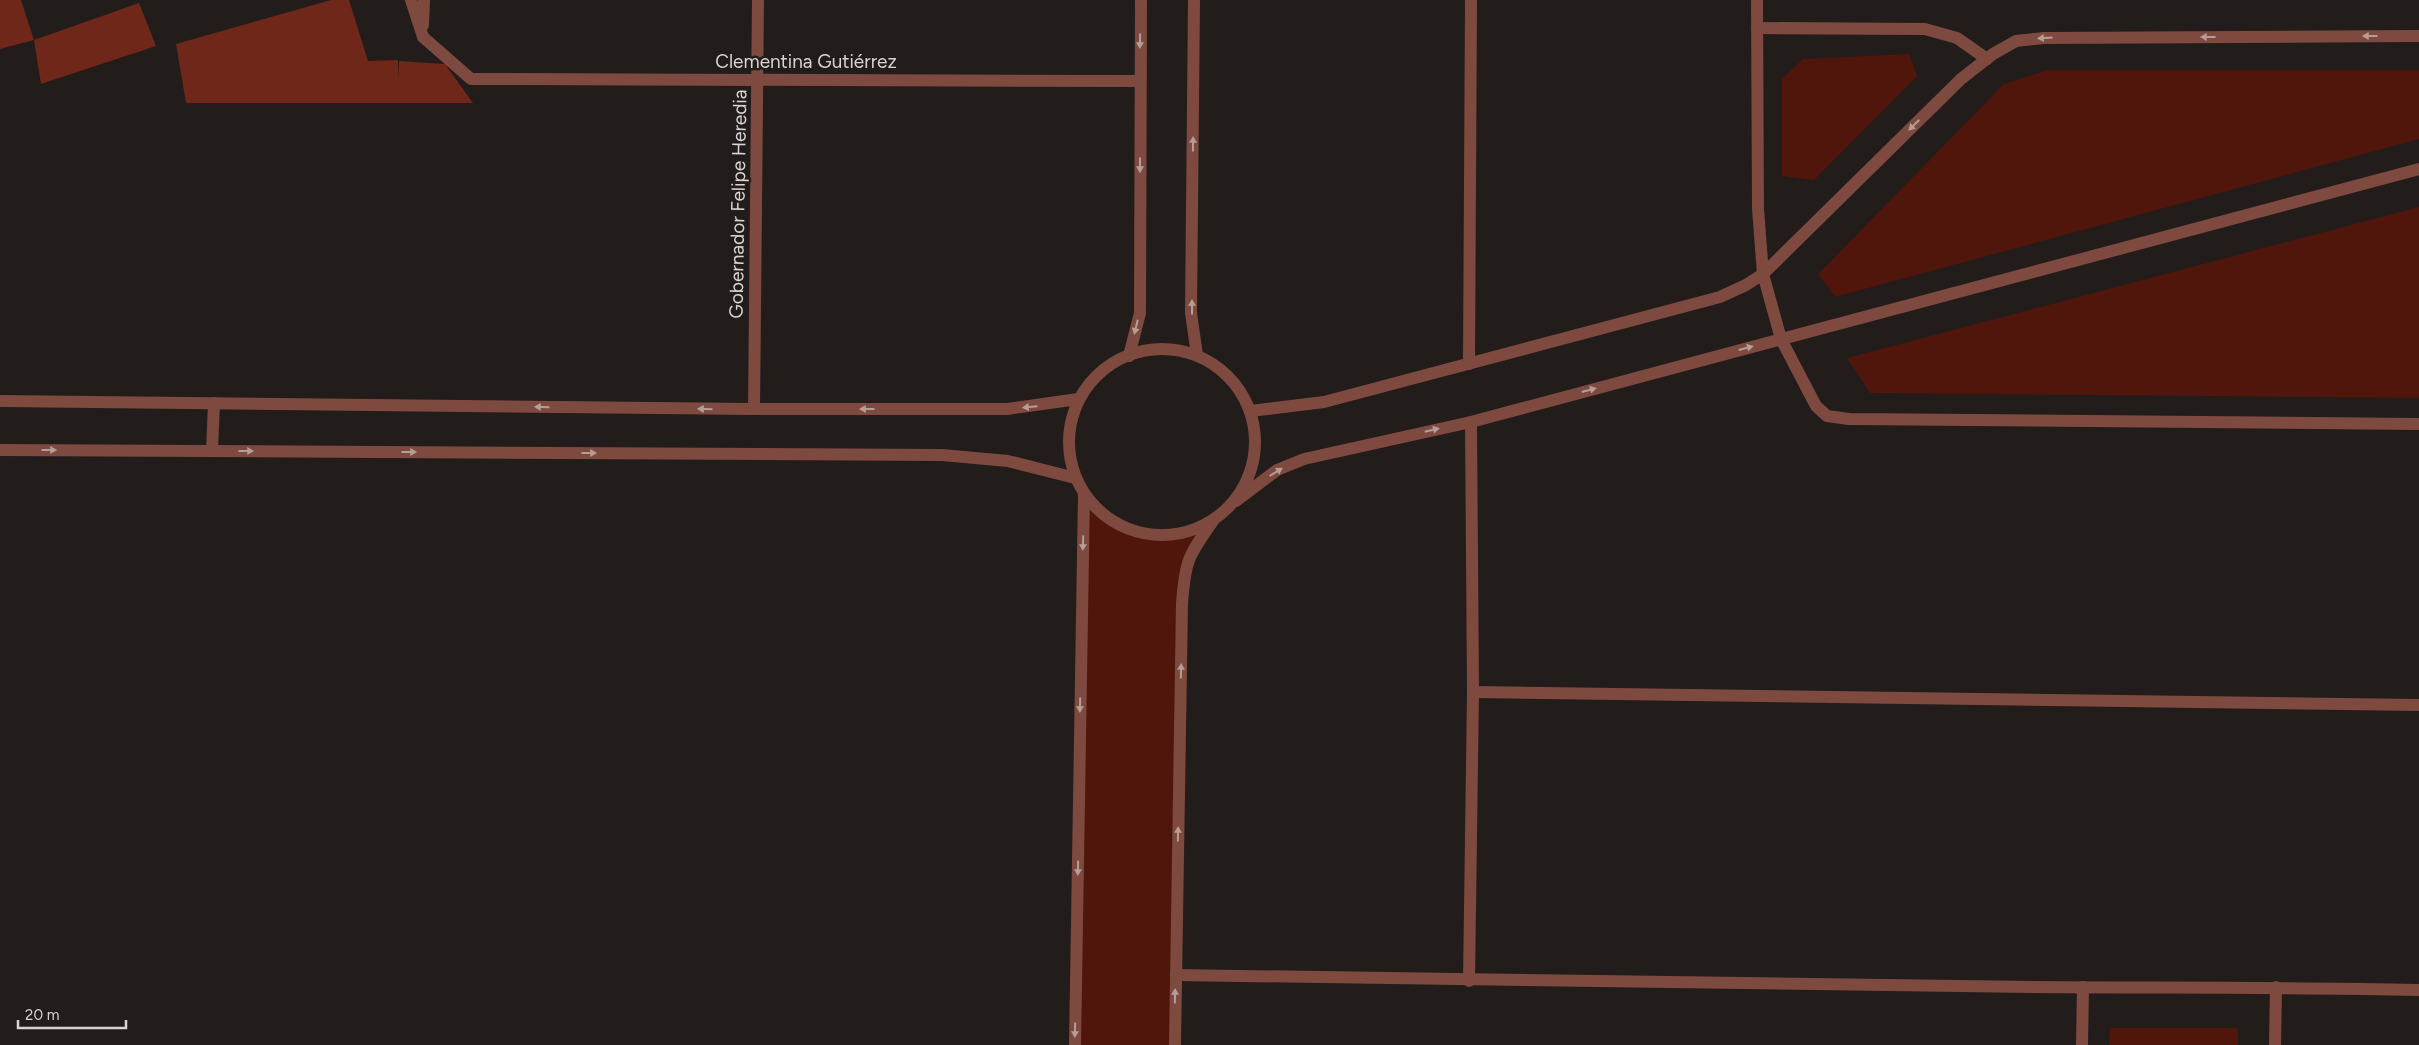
<svg xmlns="http://www.w3.org/2000/svg" width="2419" height="1045" viewBox="0 0 2419 1045" font-family="Figtree,sans-serif">
  <style>
    .green { fill: #50160b }
    .building { fill: #6e2719 }
    .lines { fill: none; stroke-linecap: round; stroke-linejoin: round }
    .minor { stroke: #7e4a3f; stroke-width: 12 }
    .oneway { fill: #b59d98 }
    .labels { text-anchor: middle; dominant-baseline: central; stroke-width: 5; stroke-linejoin: round; paint-order: stroke }
    .street-label { font-size: 19px; fill: #d9d4d3; stroke: #221c1b }
  </style>
  <rect width="100%" height="100%" fill="#221c1b"/>
  <g class="green">
    <path d="M1909 54 1917 76 1814 180 1782 176V79L1803 59Z"/>
    <path d="M2048 70H2419V139L1835 297 1818 274 2004 84Z"/>
    <path d="M2419 207V398L1870 393 1847 358Z"/>
    <path d="M1084 494 1127 529 1204 533 1184 569 1177 1045H1076Z"/>
    <path d="M2110 1028H2238V1045H2109Z"/>
  </g>
  <g class="building">
    <path d="M0 0H21L34 40 139 3 156 46 41 84 34 40 0 49Z"/>
    <path d="M331 0H349L368 61 398 60V79L399 61 445 64 473 103H186L176 44Z"/>
  </g>
  <g class="lines">
    <g class="minor">
      <path d="M411 0 423 37"/>
      <path d="M1194 0 1191 313 1197 355"/>
      <path d="M1757 0 1758 209 1763 274 1781 339 1816 406 1827 416 1849 419 2419 424"/>
      <path d="M423 25 424 0"/>
      <path d="M1757 28 1925 29 1957 38 1987 59"/>
      <path d="M423 37 471 79 1140 81"/>
      <circle cx="1162" cy="442" r="93"/>
      <path d="M1129 356 1140 313 1141 0"/>
      <path d="M1469 364 1471 0"/>
      <path d="M0 401 754 409H1007L1078 399"/>
      <path d="M754 409 758 0"/>
      <path d="M1251 411 1324 402 1720 297 1746 285 1763 274 1961 79 1993 54 2016 41 2044 38 2419 36"/>
      <path d="M0 450 942 455 1008 461 1075 478"/>
      <path d="M212 451 214 403"/>
      <path d="M1236 501 1277 470 1304 459 1471 422 2419 169"/>
      <path d="M1473 692 2419 705"/>
      <path d="M1176 975C1461 980 1746 984 2032 987 2161 988 2290 987 2419 990"/>
      <path d="M1469 981 1473 692 1471 422"/>
      <path d="M1075 1045 1084 494"/>
      <path d="M1175 1045 1182 604C1185 561 1188 556 1213 521"/>
      <path d="M2082 1045 2083 987"/>
      <path d="M2275 1045 2276 987"/>
    </g>
  </g>
  <defs><path id="oneway-solid" d="M-6-.8H1V-3.2L6.5 0L1 3.2V.8H-6Z" transform="scale(1.25)"/></defs>
  <g class="oneway">
    <use href="#oneway-solid" transform="translate(2370 36) rotate(180)"/>
    <use href="#oneway-solid" transform="translate(2208 37) rotate(180)"/>
    <use href="#oneway-solid" transform="translate(2045 38) rotate(177)"/>
    <use href="#oneway-solid" transform="translate(1140 41) rotate(91)"/>
    <use href="#oneway-solid" transform="translate(1914 125) rotate(135)"/>
    <use href="#oneway-solid" transform="translate(1193 144) rotate(-89)"/>
    <use href="#oneway-solid" transform="translate(1140 165) rotate(90)"/>
    <use href="#oneway-solid" transform="translate(1192 307) rotate(-90)"/>
    <use href="#oneway-solid" transform="translate(1136 327) rotate(104)"/>
    <use href="#oneway-solid" transform="translate(1746 348) rotate(-15)"/>
    <use href="#oneway-solid" transform="translate(1589 390) rotate(-15)"/>
    <use href="#oneway-solid" transform="translate(542 407) rotate(-179)"/>
    <use href="#oneway-solid" transform="translate(1030 407) rotate(175)"/>
    <use href="#oneway-solid" transform="translate(705 409) rotate(-179)"/>
    <use href="#oneway-solid" transform="translate(867 409) rotate(180)"/>
    <use href="#oneway-solid" transform="translate(1432 430) rotate(-13)"/>
    <use href="#oneway-solid" transform="translate(49 450)"/>
    <use href="#oneway-solid" transform="translate(246 451)"/>
    <use href="#oneway-solid" transform="translate(409 452)"/>
    <use href="#oneway-solid" transform="translate(589 453)"/>
    <use href="#oneway-solid" transform="translate(1276 472) rotate(-32)"/>
    <use href="#oneway-solid" transform="translate(1083 543) rotate(91)"/>
    <use href="#oneway-solid" transform="translate(1181 671) rotate(-89)"/>
    <use href="#oneway-solid" transform="translate(1080 705) rotate(91)"/>
    <use href="#oneway-solid" transform="translate(1178 834) rotate(-89)"/>
    <use href="#oneway-solid" transform="translate(1078 868) rotate(91)"/>
    <use href="#oneway-solid" transform="translate(1175 996) rotate(-89)"/>
    <use href="#oneway-solid" transform="translate(1075 1030) rotate(91)"/>
  </g>
  <g class="labels">
    <g class="street-label">
      <text x="806" y="61">Clementina Gutiérrez</text>
      <text transform="translate(738 204) rotate(-89)">Gobernador Felipe Heredia</text>
    </g>
  </g>
  <path d="M18 1020v8h108v-8" fill="none" stroke="#d9d4d3" stroke-width="2.5"/>
  <text x="25" y="1020" font-size="15" fill="#d9d4d3" stroke="#221c1b" stroke-width="4" paint-order="stroke">20 m</text>
</svg>
